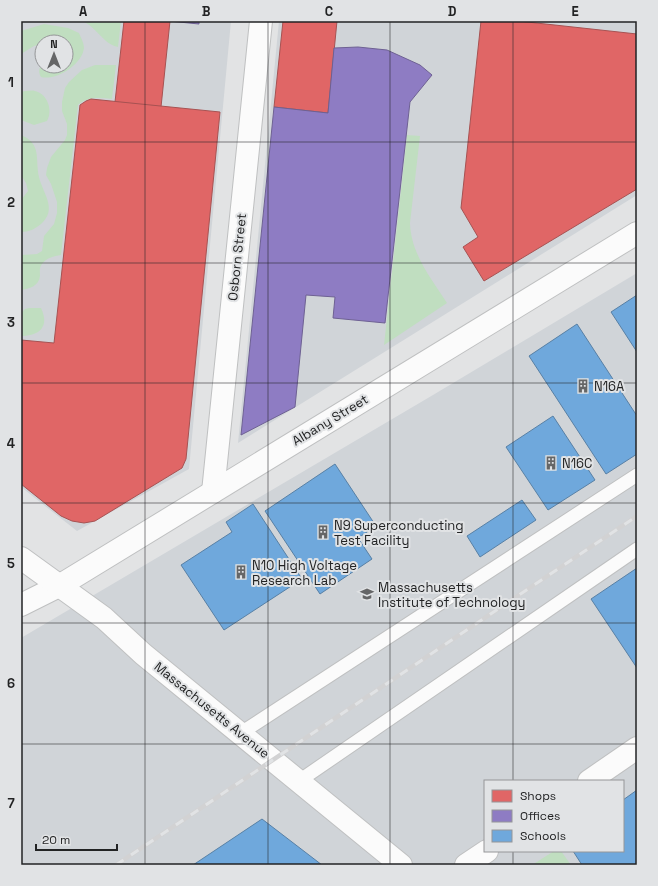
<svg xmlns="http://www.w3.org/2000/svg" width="658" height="886" viewBox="0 0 658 886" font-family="'Space Grotesk',sans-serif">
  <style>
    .built { fill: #d0d4d8; fill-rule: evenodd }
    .green { fill: #c0dec0 }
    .shops { fill: #e06666; stroke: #a75252 }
    .offices { fill: #8e7cc3; stroke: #6e6193 }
    .schools { fill: #6fa8dc; stroke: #5880a5 }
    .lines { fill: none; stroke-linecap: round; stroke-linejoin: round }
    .lane-casing { stroke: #bfc0c1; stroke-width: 15 }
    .street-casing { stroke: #bfc0c1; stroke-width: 24 }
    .secondary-casing { stroke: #bfc0c1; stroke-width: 24 }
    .primary-casing { stroke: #bfc0c1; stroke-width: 24 }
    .lane { stroke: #fbfbfb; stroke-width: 13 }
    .street { stroke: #fbfbfb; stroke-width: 22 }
    .secondary { stroke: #fbfbfb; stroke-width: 22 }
    .primary { stroke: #fbfbfb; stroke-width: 22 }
    .rail-casing { stroke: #d2d2d3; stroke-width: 4.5 }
    .rail { stroke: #e1e3e5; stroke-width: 3; stroke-dasharray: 9; stroke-linecap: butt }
    .grid { fill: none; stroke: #222324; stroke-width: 1; stroke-opacity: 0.55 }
    .labels { text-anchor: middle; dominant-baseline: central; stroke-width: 4; stroke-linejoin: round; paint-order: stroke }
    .street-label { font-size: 13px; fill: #222324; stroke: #e1e3e5 }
    .poi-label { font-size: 13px; fill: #222324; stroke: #e1e3e5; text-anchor: start }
    .neatline { fill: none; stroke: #222324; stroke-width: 1.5 }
    .grid-label { font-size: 13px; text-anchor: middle; font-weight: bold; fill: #222324 }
  </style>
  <rect width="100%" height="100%" fill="#e2e3e4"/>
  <g class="built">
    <path d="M21 21H231L189 469 77 531 21 487ZM42 42H66V66H42Z"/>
    <path d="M279 21H637V195L238 443Z"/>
    <path d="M637 273V865H21V638L433 395ZM485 781H623V851H485Z"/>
  </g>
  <g class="green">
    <path d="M82 21H121L118 47C103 44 96 26 82 21Z"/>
    <path d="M44 24 68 28 79 33C81 38 84 43 84 48 82 65 56 81 41 77 38 72 39 69 42 63V66H66V42H42V44L34 46 21 54V31Z"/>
    <path d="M95 65H116L112 99C100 98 88 96 78 105L61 255C54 256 46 258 42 264 39 268 40 272 40 276 39 286 29 289 21 290V255L37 254 42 251 44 236 54 224 57 213V202L51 184 46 175 47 168 51 157 65 140 67 135V124L62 111V102L65 88 69 82 82 70Z"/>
    <path d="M25 91C28 91 32 90 35 91 48 94 53 111 47 121L34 125 21 120V92Z"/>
    <path d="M21 135C42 144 35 158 39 177 43 194 58 209 41 224 35 229 29 232 21 232V200L28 191 26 183 21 175Z"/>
    <path d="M407 135 420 136 410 223C411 254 431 278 447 303L384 345Z"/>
    <path d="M29 308H41C50 327 39 336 21 336V313L25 309Z"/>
    <path d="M554 851H561L571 865H532Z"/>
  </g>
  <g class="shops">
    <path d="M124 21H170L161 107 115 102Z"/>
    <path d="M283 21H337L328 113 274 107Z"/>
    <path d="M481 21H518L637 34V189L484 281 463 247 478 237 461 208Z"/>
    <path d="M91 99 220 112 186 459 182 468 95 521 84 523 72 521 61 516 21 484V340L54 343 80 105 86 101Z"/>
  </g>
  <g class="offices">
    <path d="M169 21H199V24Z"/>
    <path d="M358 47 387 50 420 65 432 75 410 102 385 323 333 318 335 297 306 295 295 407 241 435 274 107 328 113 334 48Z"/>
  </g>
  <g class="schools">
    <path d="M637 295V352L611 312Z"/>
    <path d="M577 324 637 416V454L606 474 529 356Z"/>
    <path d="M553 416 595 480 548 510 506 447Z"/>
    <path d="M335 464 376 526 358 538 372 559 320 594 265 511Z"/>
    <path d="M522 500 536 520 480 557 467 536Z"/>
    <path d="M253 504 302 579 224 630 181 565 232 532 226 522Z"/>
    <path d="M637 568V668L591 599Z"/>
    <path d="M637 790V865H582L573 851H623V800Z"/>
    <path d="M262 819 322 865H193Z"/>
  </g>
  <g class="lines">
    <g class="lane-casing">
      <g id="lane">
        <path d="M241 733 637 475"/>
        <path d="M299 781 637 549"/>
      </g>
    </g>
    <g class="street-casing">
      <path id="street" d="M213 492 261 21"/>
    </g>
    <g class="secondary-casing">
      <g id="secondary">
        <path d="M21 605 59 586 637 233"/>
        <path d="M589 781 637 748"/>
        <path d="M466 865 487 851"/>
      </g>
    </g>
    <g class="primary-casing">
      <path id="primary" d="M21 558 104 618 143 654 401 865"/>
    </g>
    <use href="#lane" class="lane"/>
    <use href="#street" class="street"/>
    <use href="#secondary" class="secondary"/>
    <use href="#primary" class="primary"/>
    <g class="rail-casing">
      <path id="rail" d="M116 865 637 516"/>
    </g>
    <use href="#rail" class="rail"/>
  </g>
  <path class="grid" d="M145 21V865M268 21V865M390 21V865M513 21V781M21 142H637M21 263H637M21 383H637M21 503H637M21 623H637M21 744H637M513 851V865"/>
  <defs>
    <g id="building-bare" transform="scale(1.08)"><path d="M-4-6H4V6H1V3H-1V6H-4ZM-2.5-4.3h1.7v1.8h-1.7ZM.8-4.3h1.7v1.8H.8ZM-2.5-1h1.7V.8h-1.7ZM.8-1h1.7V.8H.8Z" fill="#656667" stroke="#e1e3e5" stroke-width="2.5" paint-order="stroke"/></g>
    <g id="university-bare" transform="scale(1.08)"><path d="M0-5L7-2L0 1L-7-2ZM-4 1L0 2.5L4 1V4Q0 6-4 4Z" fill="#656667" stroke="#e1e3e5" stroke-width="2.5" paint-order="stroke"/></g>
  </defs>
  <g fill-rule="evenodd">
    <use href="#building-bare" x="583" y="386"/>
    <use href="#building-bare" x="551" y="463"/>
    <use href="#building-bare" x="323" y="532"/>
    <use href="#building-bare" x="241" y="572"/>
    <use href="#university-bare" x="367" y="594"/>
  </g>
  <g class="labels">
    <g class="street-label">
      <text transform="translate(237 257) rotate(-84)">Osborn Street</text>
      <text transform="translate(330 420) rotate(-31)">Albany Street</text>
      <text transform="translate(212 710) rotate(39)">Massachusetts Avenue</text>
    </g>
    <g class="poi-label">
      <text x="594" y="386">N16A</text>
      <text x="562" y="463">N16C</text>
      <text x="334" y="525">N9 Superconducting<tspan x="334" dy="15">Test Facility</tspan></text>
      <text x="252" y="565">N10 High Voltage<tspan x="252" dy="15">Research Lab</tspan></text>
      <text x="378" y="587">Massachusetts<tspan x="378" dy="15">Institute of Technology</tspan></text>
    </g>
  </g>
  <rect width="658" height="886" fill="none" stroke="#e1e3e5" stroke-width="44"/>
  <rect x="484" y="780" width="140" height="72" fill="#e1e3e5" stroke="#959698"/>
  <rect x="492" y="790" width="20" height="12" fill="#e06666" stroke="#959698"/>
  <text x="520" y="800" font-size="12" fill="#222324">Shops</text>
  <rect x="492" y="810" width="20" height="12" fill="#8e7cc3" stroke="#959698"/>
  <text x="520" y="820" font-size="12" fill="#222324">Offices</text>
  <rect x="492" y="830" width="20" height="12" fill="#6fa8dc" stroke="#959698"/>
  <text x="520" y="840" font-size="12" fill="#222324">Schools</text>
  <g transform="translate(54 54)"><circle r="19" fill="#e1e3e5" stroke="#959698"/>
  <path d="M0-3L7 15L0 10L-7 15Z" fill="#656667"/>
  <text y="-6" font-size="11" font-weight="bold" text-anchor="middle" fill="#222324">N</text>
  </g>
  <path d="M36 844v6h81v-6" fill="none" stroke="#222324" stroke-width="2"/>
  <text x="42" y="844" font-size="12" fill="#222324" stroke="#e1e3e5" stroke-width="3" paint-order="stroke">20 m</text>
  <rect x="22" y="22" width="614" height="842" class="neatline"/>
  <g class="grid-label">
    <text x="83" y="16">A</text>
    <text x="206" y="16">B</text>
    <text x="329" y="16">C</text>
    <text x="452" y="16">D</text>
    <text x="575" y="16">E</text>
    <text x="11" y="87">1</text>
    <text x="11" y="207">2</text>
    <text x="11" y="327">3</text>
    <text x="11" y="448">4</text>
    <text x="11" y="568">5</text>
    <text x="11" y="688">6</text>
    <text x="11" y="808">7</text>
  </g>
</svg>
